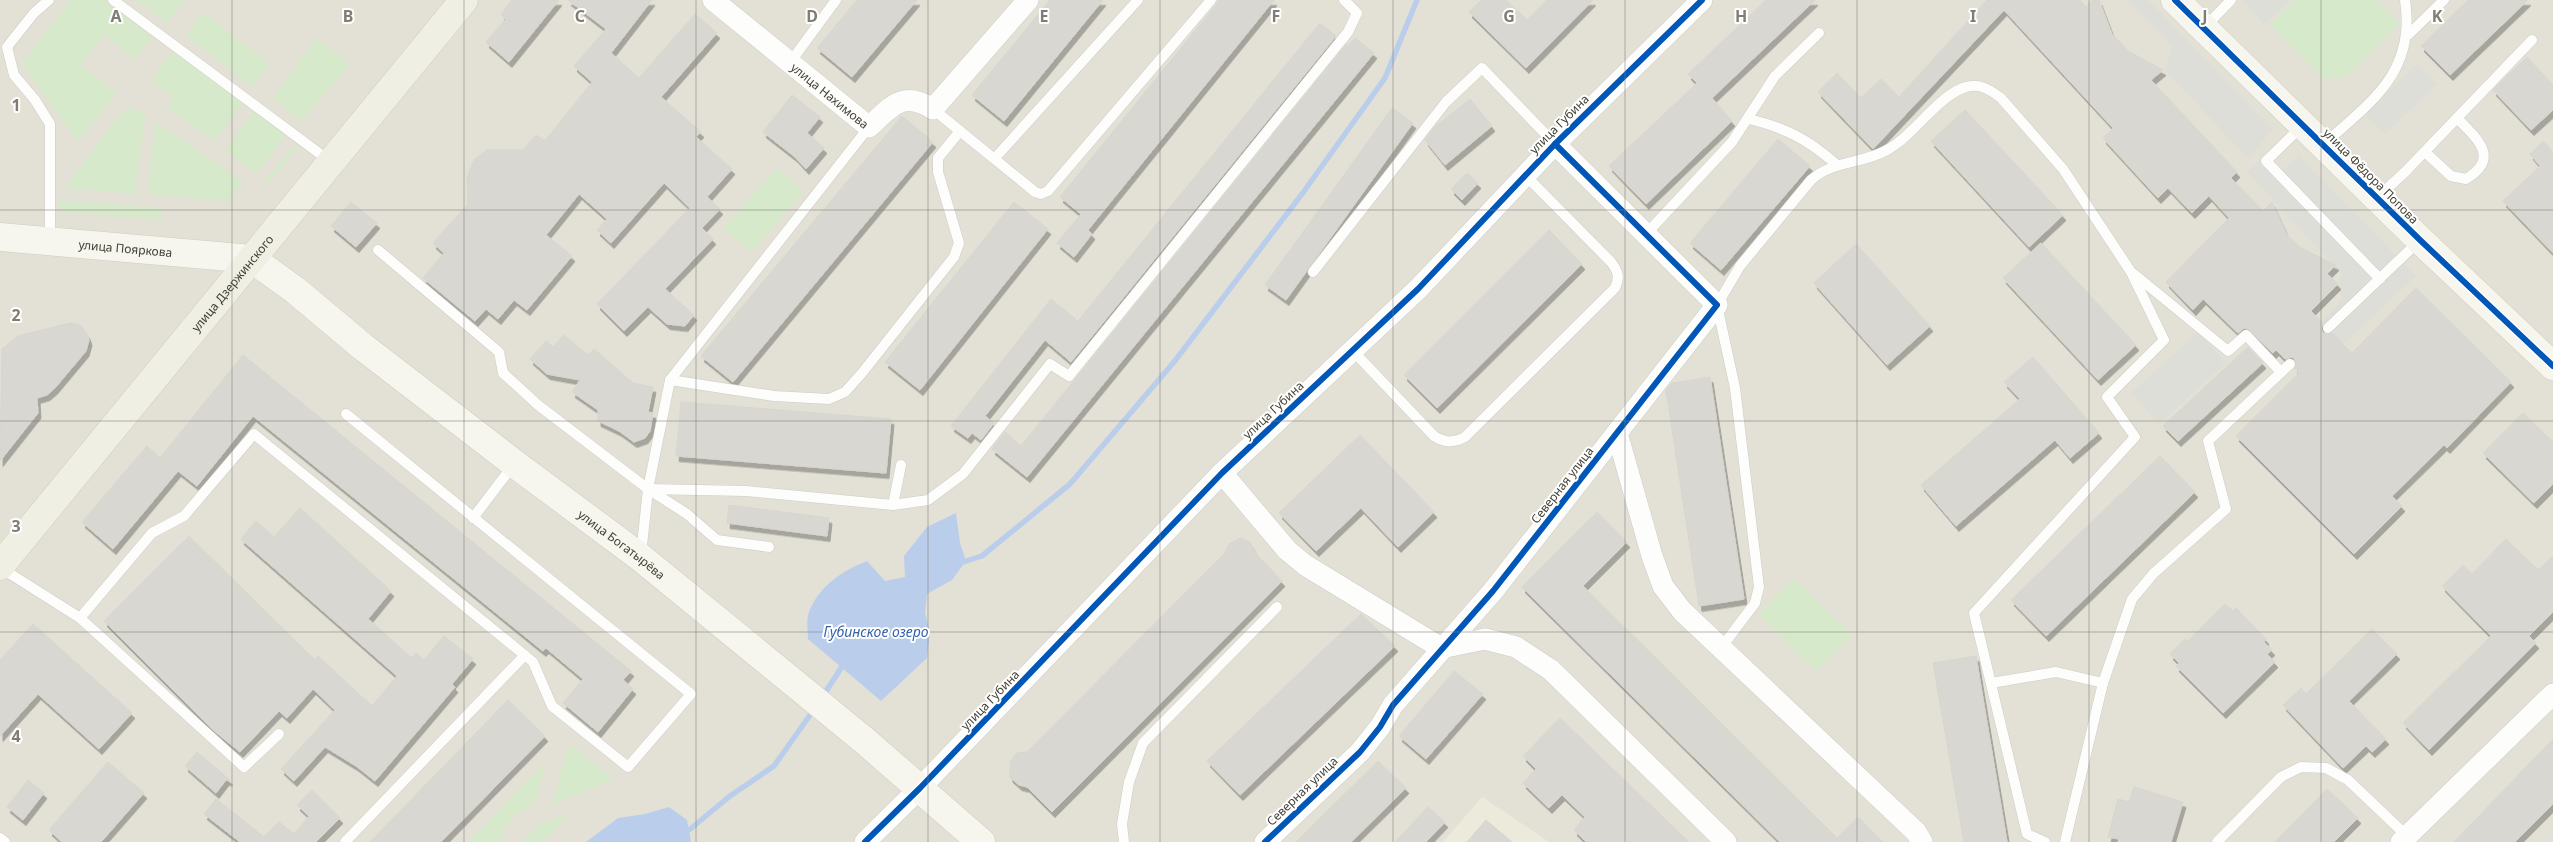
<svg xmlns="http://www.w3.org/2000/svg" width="2553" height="842" viewBox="0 0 2553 842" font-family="'Noto Sans',sans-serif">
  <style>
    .residential { fill: #e3e1d6 }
    .education { fill: #ecebdb }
    .green { fill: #d6e9ca }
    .parking { fill: #deded8 }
    .water { fill: #baceeb }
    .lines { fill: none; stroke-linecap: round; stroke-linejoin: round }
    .stream { stroke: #baceeb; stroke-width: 5.5 }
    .building { fill: #d8d7d1; stroke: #d7d6cf; filter: url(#shadow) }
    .lane-casing { stroke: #cdccc7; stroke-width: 11 }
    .street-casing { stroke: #cdccc7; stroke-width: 22 }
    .secondary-casing { stroke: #cecdc0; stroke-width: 29 }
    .primary-casing { stroke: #d0ceb7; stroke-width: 29 }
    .lane { stroke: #fdfdfc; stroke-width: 10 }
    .street { stroke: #fdfdfc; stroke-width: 21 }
    .secondary { stroke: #f6f6ee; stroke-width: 28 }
    .primary { stroke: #f0efe3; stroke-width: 28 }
    .cycleway-casing { stroke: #fff; stroke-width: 9 }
    .cycleway { stroke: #0057b8; stroke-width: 6 }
    .grid { fill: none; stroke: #807e74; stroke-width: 1; stroke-opacity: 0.55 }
    .labels { text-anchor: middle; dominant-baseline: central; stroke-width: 4; stroke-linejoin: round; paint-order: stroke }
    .street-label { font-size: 12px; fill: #444135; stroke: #fff }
    .water-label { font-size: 14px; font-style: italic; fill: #3461aa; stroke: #fff }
    .grid-label { font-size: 16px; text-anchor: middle; font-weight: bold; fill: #807e74; stroke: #fff; stroke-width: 4; stroke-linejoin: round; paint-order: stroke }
  </style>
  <defs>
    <filter id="shadow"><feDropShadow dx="3" dy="5.5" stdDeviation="0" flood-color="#0004"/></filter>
  </defs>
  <rect width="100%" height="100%" fill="#efefe9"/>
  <rect class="residential" x="0" y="0" width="2553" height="842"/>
  <path class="education" d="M1482 797 1549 842H1443Z"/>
  <g class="green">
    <path d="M71 0H105L152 37 135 59 104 35 81 65 116 93 78 142 22 63Z"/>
    <path d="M136 0H185L167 22Z"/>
    <path d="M2295 0H2375L2399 24 2347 76 2324 79 2270 25Z"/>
    <path d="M203 12 270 64 252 87 186 35Z"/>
    <path d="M316 38 350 64 301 121 273 99Z"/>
    <path d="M174 49 244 100 215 141 167 107 174 98 151 81Z"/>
    <path d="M132 108 145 116 135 194 65 188 118 116Z"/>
    <path d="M255 110 287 134 256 174 225 150Z"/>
    <path d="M156 122 243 182 227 201 147 194Z"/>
    <path d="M295 144 298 147 269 183 265 180Z"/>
    <path d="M777 168 804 192 751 252 723 228Z"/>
    <path d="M57 200 162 208 161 220 62 212Z"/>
    <path d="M1794 578 1852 635 1817 671 1759 614Z"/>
    <path d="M569 744 613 779 552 805Z"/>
    <path d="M546 762 536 800 525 812 521 809 501 831 504 834 496 842H468Z"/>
    <path d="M570 814 543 842H522L538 825Z"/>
  </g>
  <g class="parking">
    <path d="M2128 0H2148L2272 129 2249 159 2165 70 2173 46Z"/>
    <path d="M2242 0H2291L2264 24Z"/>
    <path d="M2417 64 2437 84 2385 134 2365 114Z"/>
    <path d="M2265 155 2281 171 2299 156 2416 276 2341 347 2319 325 2343 298 2335 287 2342 274 2247 172Z"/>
    <path d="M2198 332 2226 363 2159 424 2131 393Z"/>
  </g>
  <g class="water">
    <path d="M956 513 960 543 966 561 952 580 927 594 925 613 930 632 927 658 881 701 808 639C808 631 806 619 809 612 820 585 842 571 867 561L885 581 905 577 904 556 927 527Z"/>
    <path d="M669 807 687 820 691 842H586L618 818 645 814Z"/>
  </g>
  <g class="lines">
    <g class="stream">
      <path d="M960 563 982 556 1070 484 1174 362 1302 194 1385 78 1417 0"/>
      <path d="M823 696 845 662"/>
      <path d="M689 830 730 796 774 766 815 708"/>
    </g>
  </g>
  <g class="building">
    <path d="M512 0H559L509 62 486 42 506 19 501 15Z"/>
    <path d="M568 0H652L611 53 639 78 695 14 717 33 661 97 701 132 696 137 732 169 707 197 720 209 702 228 713 239 665 289 694 315 685 326 667 324 648 307 624 331 597 304 690 208 664 183 611 243 597 230 607 219 579 194 546 235 572 256 527 310 514 300 498 319 486 309 475 321 423 278 444 253 433 243 468 204 467 177 474 160 487 150H523L536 135 545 141 592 82 574 66 606 29Z"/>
    <path d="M857 0H917L852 77 817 48Z"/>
    <path d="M1050 0H1103L1004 121 972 95Z"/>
    <path d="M1220 0H1274L1088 230 1092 234 1074 257 1057 243 1081 214 1060 197Z"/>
    <path d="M1481 0H1506L1527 20 1547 0H1593L1526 68 1469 12Z"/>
    <path d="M1766 0H1815L1712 98 1732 121 1646 204 1609 166 1697 83 1688 74Z"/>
    <path d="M1987 0H2080L2086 7 2093 0H2099L2112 34 2128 51 2163 70 2151 80 2237 172 2231 178 2263 211 2272 202 2287 235 2301 248 2336 265 2327 274 2338 284 2311 311 2323 323 2321 329 2323 333H2332L2352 353 2416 288 2511 382 2447 448 2444 445 2392 496 2402 506 2354 554 2236 436 2299 373 2295 369V360L2292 357 2285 359 2276 350 2273 353 2248 329 2244 328 2238 333 2203 299 2193 310 2166 282 2229 218 2209 196 2192 213 2168 188 2158 198 2103 138 2113 128 2004 10 1873 149 1818 92 1837 73 1861 98 1881 79 1899 97Z"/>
    <path d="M2468 0H2528L2450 75 2421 46Z"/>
    <path d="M1320 23 1336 36 1071 362 1045 340 985 416 994 423 981 440 972 433 968 438 951 426 1051 299 1078 321Z"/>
    <path d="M1355 38 1374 53 1027 477 992 449 1005 432 1021 446 1346 45 1348 46Z"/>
    <path d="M2527 57 2553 85V110L2531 130 2493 90Z"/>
    <path d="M792 95 820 117 807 133 824 148 806 169 795 157 763 132Z"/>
    <path d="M1470 99 1492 126 1445 165 1425 140 1436 126Z"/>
    <path d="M1392 108 1413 123 1286 300 1265 285Z"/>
    <path d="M1965 110 2063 215 2029 247 1931 141Z"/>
    <path d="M902 116 933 142 733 382 701 356Z"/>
    <path d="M1778 139 1810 166 1721 270 1690 243Z"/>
    <path d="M2543 141 2553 152V253L2503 201 2540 166 2530 154Z"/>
    <path d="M1467 173 1478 183 1462 200 1451 189Z"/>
    <path d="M351 202 377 223 356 247 331 226Z"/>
    <path d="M1014 202 1048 229 920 390 885 362Z"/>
    <path d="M1549 230 1582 264 1437 408 1404 375Z"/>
    <path d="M2041 243 2136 345 2098 380 2003 278Z"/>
    <path d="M1856 244 1930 326 1887 365 1814 283Z"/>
    <path d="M70 323 80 325 87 334 89 340 86 351 55 388 47 395 37 398 38 413 0 461 2 349 18 336Z"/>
    <path d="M564 335 588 355 594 349 633 383 653 387 648 412 653 413 650 431 645 438 634 442 619 431 598 421V410L572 392 580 380 547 374 530 359 546 341 553 347Z"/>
    <path d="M2248 347 2263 363 2178 441 2163 426Z"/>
    <path d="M243 355 631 671 623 680 633 689 598 732 563 703 583 679 546 648 543 651 253 416 197 486 178 471 113 549 82 522 147 446 160 458Z"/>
    <path d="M2033 357 2099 433 2070 458 2055 440 1956 526 1921 485 2020 399 2004 382Z"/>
    <path d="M1710 377 1744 599 1699 606 1666 390 1672 383Z"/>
    <path d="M681 402 891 419 886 473 676 456Z"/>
    <path d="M2523 413 2553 442V484L2534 503 2483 453Z"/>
    <path d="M1360 435 1434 512 1398 547 1361 508 1316 551 1279 513Z"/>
    <path d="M2160 456 2195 492 2046 636 2011 600Z"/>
    <path d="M729 505 829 518 827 536 727 523Z"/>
    <path d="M300 508 391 591 368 619 412 658 416 653 424 660 444 636 473 659 452 684 455 687 375 781 356 766 325 747 294 781 281 769 335 710 313 689 287 718 279 711 240 752 212 729 104 621 189 536 315 660 318 656 372 706 397 676 241 539 256 521 274 537Z"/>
    <path d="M1597 512 1627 542 1583 586 1837 838 1858 817 1883 842H1780L1522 587Z"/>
    <path d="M1240 538 1250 542 1256 554 1282 581 1052 812 1027 787 1019 785 1010 777V762L1017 753 1027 752 1224 554 1229 544Z"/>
    <path d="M2506 539 2538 570 2553 556V612L2529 636 2536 643 2429 750 2403 723 2491 636 2442 586 2463 565 2472 574Z"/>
    <path d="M2225 604 2233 611 2236 608 2266 639 2264 642 2272 650 2267 654 2275 662 2223 713 2176 666 2179 663 2170 654 2185 639 2187 642Z"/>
    <path d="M1361 614 1395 646 1240 795 1207 761Z"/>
    <path d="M33 624 132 713 99 749 38 694 0 736V660Z"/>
    <path d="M2372 629 2397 654 2349 701 2386 739 2372 752 2366 746 2343 768 2283 705 2301 688 2306 694Z"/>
    <path d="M1976 656 1980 681 2007 842H1964L1933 663Z"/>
    <path d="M1454 671 1483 694 1426 759 1399 736Z"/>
    <path d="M508 700 545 736 441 842H370Z"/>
    <path d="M1560 718 1689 842H1586L1574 830 1585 817 1562 795 1549 808 1523 783 1536 769 1523 756Z"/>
    <path d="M2553 739V804L2515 842H2454Z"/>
    <path d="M197 752 230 780H226L216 793 185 766Z"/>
    <path d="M1378 761 1406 788 1351 842H1296Z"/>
    <path d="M108 762 144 793 101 842H62L49 830Z"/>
    <path d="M28 780 44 793 23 820 7 807Z"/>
    <path d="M2134 787 2183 802 2171 842H2118L2119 839 2108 837 2118 799 2129 802Z"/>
    <path d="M2327 789 2358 818 2334 842H2275Z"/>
    <path d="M312 790 340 818 316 842H240L204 814 216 799 264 837 279 822 294 834 309 816 297 805Z"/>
    <path d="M1428 807 1445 822 1426 842H1395Z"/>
    <path d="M1486 820 1512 842H1467Z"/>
  </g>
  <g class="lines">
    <g class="lane-casing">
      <g id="lane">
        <path d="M49 0 34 13 7 47 14 75 35 100 50 124V240"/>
        <path d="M113 0 331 162"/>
        <path d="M2205 27 2231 0"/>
        <path d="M2408 35 2444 0"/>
        <path d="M789 64 836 0"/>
        <path d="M1749 119C1786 128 1807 139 1836 164"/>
        <path d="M2302 126 2266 161 2380 279"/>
        <path d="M960 131 1035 192 1041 194 1048 191 1211 0"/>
        <path d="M2324 144C2372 101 2416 72 2405 0"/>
        <path d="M2425 152 2451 176 2466 179C2501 158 2477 139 2457 118"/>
        <path d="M995 158 1138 0"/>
        <path d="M2378 197 2406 171 2532 40"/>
        <path d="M1646 234 1732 142 1775 76 1819 33"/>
        <path d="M378 250 499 352 503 373 538 405 648 489"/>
        <path d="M1313 272 1446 102 1482 68 1555 144"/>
        <path d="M2134 274 2228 351 2246 335 2281 372"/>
        <path d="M2328 328 2419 241"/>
        <path d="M1352 350 1434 436C1445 443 1453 443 1465 437L1615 288C1620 277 1618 271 1611 262L1525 175"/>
        <path d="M670 380 869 127"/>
        <path d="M893 505 928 500 963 474 1050 364 1069 376 1348 32 1357 13 1344 0"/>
        <path d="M473 518 514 464"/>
        <path d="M769 547 717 540 687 514 648 489 746 491 893 505 901 465"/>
        <path d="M641 555 648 489 670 380 774 396 829 399 845 392 862 373 954 257 959 243 938 172V158L960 131 933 109"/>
        <path d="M1 568 80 618 244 767 279 734"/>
        <path d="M80 618 152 533 184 516 254 434 533 662 552 706 628 767 691 694 346 414"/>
        <path d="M1721 648 1755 603 1759 587 1735 388 1717 305 1740 266 1811 180C1833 160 1861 164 1885 151 1914 136 1935 99 1963 88 1978 82 1989 89 2001 98L2063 169 2131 272 2164 340 2107 397 2135 437 1974 613 2027 834 2045 842"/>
        <path d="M1991 683 2056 672 2103 683"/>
        <path d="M0 838 5 842"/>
        <path d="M345 842 525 655"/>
        <path d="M1124 842 1122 824 1129 782 1143 743 1277 607"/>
        <path d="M2065 842 2103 683 2132 599 2154 573 2226 509 2208 441 2290 364"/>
        <path d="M2217 842 2281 777 2301 767 2326 768 2348 780 2407 836"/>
      </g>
    </g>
    <g class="street-casing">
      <g id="street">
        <path id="s1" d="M713 0 869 127C892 106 902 90 933 109L1028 0"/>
        <path d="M1617 433 1652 556 1663 586 1682 611 1916 832 1922 842"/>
        <path d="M1222 473 1287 550 1305 565 1441 648 1485 639 1516 647 1551 670 1726 842"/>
        <path d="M865 842 920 788 1222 473 1418 289 1555 144 1702 0"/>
        <path d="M1265 842 1360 752 1380 727 1393 705 1493 591 1717 305 1555 144"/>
        <path d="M2401 842 2553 694"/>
      </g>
    </g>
    <g class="secondary-casing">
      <g id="secondary">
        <path d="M2175 0 2420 240 2553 366"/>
        <path id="s2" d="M0 237 252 259 295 290 363 347 515 464 640 557 865 741 981 842"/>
      </g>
    </g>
    <g class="primary-casing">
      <g id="primary">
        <path id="s3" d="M0 566 464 0"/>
      </g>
    </g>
    <use href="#lane" class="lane"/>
    <use href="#street" class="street"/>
    <use href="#secondary" class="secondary"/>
    <use href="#primary" class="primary"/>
    <g class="cycleway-casing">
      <g id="cycleway">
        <path d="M2175 0 2420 240 2553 366"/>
        <path d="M865 842 920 788 1222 473 1418 289 1555 144 1702 0"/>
        <path d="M1265 842 1360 752 1380 727 1393 705 1493 591 1717 305 1555 144"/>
      </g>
    </g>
    <use href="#cycleway" class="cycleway"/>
  </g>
  <path class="grid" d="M232 0V842M464 0V842M696 0V842M928 0V842M1160 0V842M1393 0V842M1625 0V842M1857 0V842M2089 0V842M2321 0V842M0 210H2553M0 421H2553M0 632H2553"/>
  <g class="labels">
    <g class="street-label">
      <text stroke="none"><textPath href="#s1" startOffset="151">улица Нахимова</textPath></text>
      <text transform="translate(1559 124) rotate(-45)">улица Губина</text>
      <text transform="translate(2371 176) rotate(45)">улица Фёдора Попова</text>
      <text stroke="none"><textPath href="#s2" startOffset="126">улица Пояркова</textPath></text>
      <text stroke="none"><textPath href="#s3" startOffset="366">улица Дзержинского</textPath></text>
      <text transform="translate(1273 410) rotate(-43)">улица Губина</text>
      <text transform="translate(1562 485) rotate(-52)">Северная улица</text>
      <text stroke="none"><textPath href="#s2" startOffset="720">улица Богатырёва</textPath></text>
      <text transform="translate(990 700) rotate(-46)">улица Губина</text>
      <text transform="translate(1302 791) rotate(-44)">Северная улица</text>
    </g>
    <g class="water-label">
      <text x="876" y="631">Губинское озеро</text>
    </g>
  </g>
  <g class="grid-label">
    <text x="116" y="22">A</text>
    <text x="348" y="22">B</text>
    <text x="580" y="22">C</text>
    <text x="812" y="22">D</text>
    <text x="1044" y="22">E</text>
    <text x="1276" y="22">F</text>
    <text x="1509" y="22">G</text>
    <text x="1741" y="22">H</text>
    <text x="1973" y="22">I</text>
    <text x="2205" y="22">J</text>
    <text x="2437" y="22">K</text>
    <text x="16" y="111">1</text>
    <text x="16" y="321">2</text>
    <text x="16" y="532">3</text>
    <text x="16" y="742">4</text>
  </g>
</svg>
